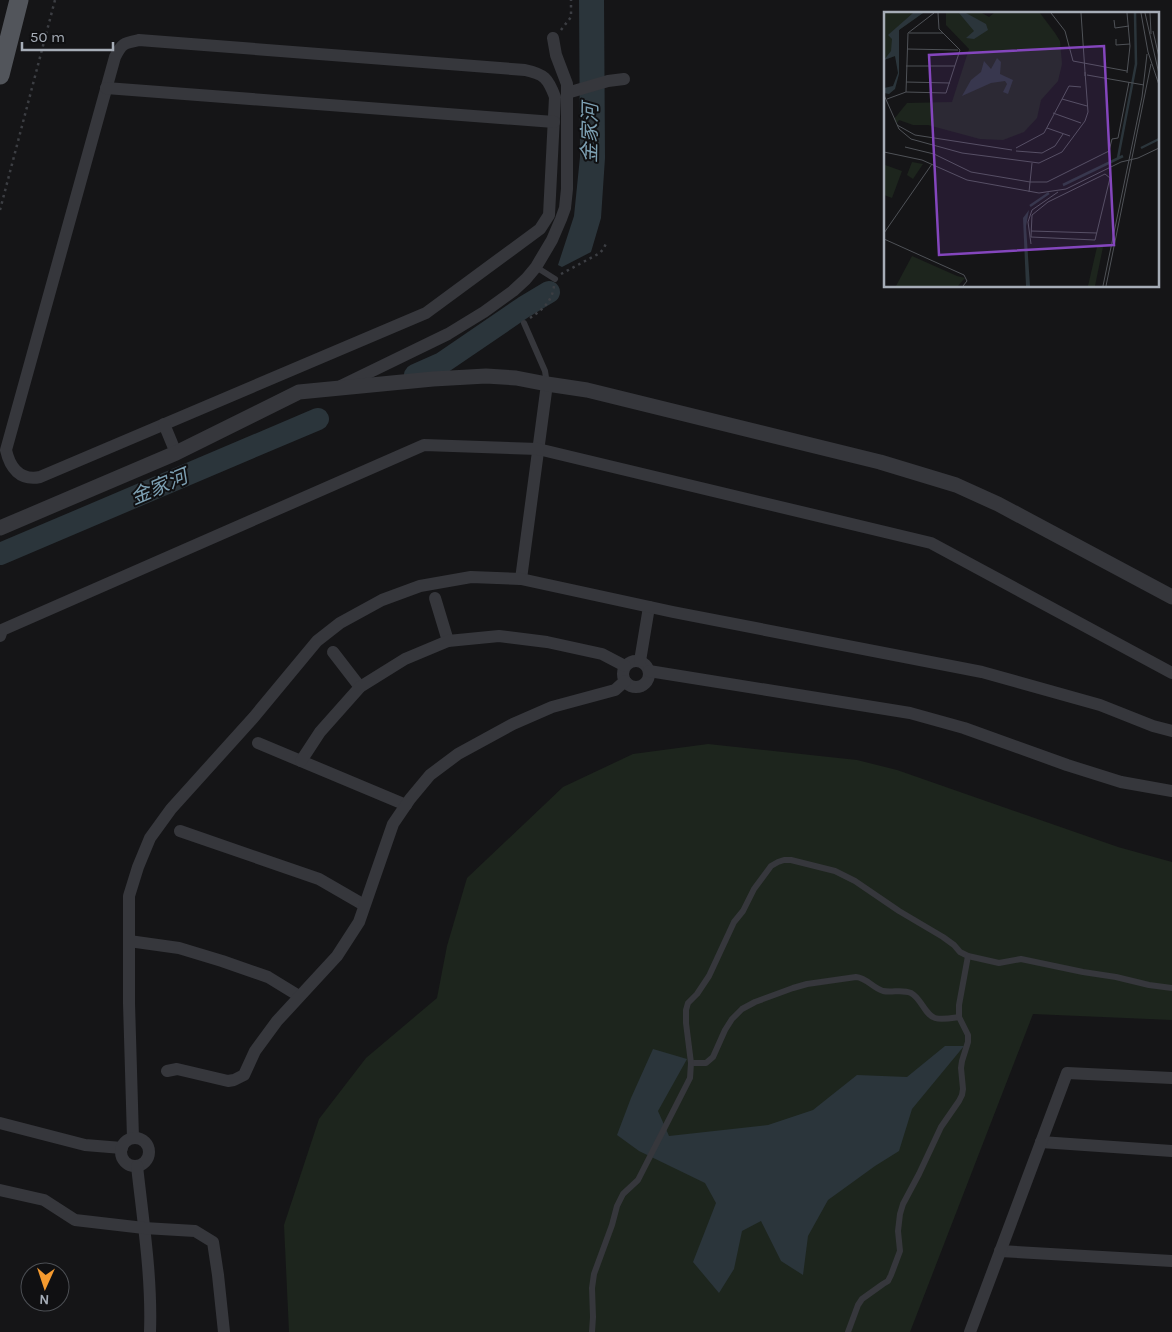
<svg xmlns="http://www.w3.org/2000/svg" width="1172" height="1332" viewBox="0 0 1172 1332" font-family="Karla,'Noto Sans SC',sans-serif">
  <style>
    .green { fill: #1d251d }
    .water { fill: #2b353b }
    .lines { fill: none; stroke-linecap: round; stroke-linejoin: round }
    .river { stroke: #2b353b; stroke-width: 22 }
    .path { stroke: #3c3e43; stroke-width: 2.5; stroke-dasharray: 2.5 4; stroke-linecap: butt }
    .service { stroke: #36373c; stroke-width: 6 }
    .minor { stroke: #36373c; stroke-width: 12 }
    .tertiary { stroke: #36373c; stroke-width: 15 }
    .primary { stroke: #52555b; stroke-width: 19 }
    .labels { text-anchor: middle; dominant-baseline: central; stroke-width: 4; stroke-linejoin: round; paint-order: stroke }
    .water-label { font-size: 20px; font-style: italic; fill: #7da0b3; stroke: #101012 }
    .inset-river { fill: none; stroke: #2b353b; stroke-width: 2.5 }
    .inset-road { fill: none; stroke: #4f5257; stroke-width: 1 }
    .view { fill: #8446bd; fill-opacity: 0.15; stroke: #8446bd; stroke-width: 2.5 }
    .inset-edge { fill: none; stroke: #a6adb7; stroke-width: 2.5 }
  </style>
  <rect width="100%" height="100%" fill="#151517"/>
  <path class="green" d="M708 744 857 760 897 770 1118 847 1172 862V1020L1033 1014 910 1332H289L284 1225 319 1119 366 1058 437 998 447 946 467 878 563 787 633 754Z"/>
  <g class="water">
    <path d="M579 0H604L605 158 601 218 591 252 562 267 558 265 574 216 580 157Z"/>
    <path d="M945 1046H964L912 1109 899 1151 875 1166 828 1200 808 1236 803 1275 781 1261 761 1221 742 1231 734 1269 719 1293 693 1262 716 1203 705 1183 639 1151 617 1135 631 1098 653 1049 687 1059 658 1111 669 1136 768 1125 813 1110 857 1075 907 1077Z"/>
  </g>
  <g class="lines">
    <g class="river">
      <path d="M415 375 442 363 524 307 549 292"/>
      <path d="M0 554 318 419"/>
    </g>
    <g class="path">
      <path d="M561 30 571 17V0"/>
      <path d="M0 210 55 0"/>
      <path d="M561 274 600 253 604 248 607 241"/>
      <path d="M530 318C542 310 552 302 554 286"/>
    </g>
    <g class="service">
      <path d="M536 267 555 279"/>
      <path d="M524 323 545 371 547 384"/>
      <path d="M691 1063H706L713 1057 725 1030 732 1019 742 1009 755 1002 793 988 807 984 856 977C867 978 873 988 883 991 892 993 902 989 911 993 921 998 925 1015 935 1018 942 1020 952 1018 959 1017"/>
      <path d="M592 1332 593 1317 592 1288 594 1274 612 1225 617 1206 623 1194 638 1180 690 1078 691 1063 686 1023V1010L688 1003 697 994 709 976 734 922 743 911 754 889 771 866 778 862 784 860H791L835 871 855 881 899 911 943 937 954 945 960 952 968 956 999 963 1021 959 1083 972 1116 977 1149 985 1172 988"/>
      <path d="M848 1332 858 1305 862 1299 883 1284 888 1281 891 1275 900 1251 898 1231 900 1214 903 1204 919 1174 941 1127 959 1101 962 1095 963 1089 961 1068 962 1061 968 1042V1035L959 1017V1005L968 956"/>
    </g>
    <g class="minor">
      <path d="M139 40 525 70C544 74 548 78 555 97L549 215 540 229 426 313 40 477C20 481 10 468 6 450L115 57C122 43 124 43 139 40Z"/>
      <path d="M106 88 554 122"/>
      <path d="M567 93 608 81 624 79"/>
      <path d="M341 386 448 334 484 312 513 291 526 279 536 267 552 240 561 219 565 208 567 189V84L556 55 553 38"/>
      <path d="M164 424 176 453"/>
      <path d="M521 579 547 384"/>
      <path d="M435 598 448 641"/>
      <path d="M0 636 2 630 424 445 538 449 931 543 1172 673"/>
      <path d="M333 652 360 687"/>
      <circle cx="636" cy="674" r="13"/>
      <path d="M640 661 649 607"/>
      <path d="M649 671 910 713 964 728 1067 765 1121 782 1172 791"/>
      <path d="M258 743 406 805"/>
      <path d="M301 761 320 732 360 687 405 659 448 641 499 636 547 642 602 654 625 666"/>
      <path d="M180 831 319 879 364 905"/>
      <path d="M129 941 179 948 222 961 268 977 299 996"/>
      <path d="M167 1071 177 1069 228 1081 234 1080 244 1075 255 1051 277 1021 337 956 359 922 393 824 410 799 430 775 458 754 513 724 552 707 615 690 625 681"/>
      <path d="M0 1123 85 1145 122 1148"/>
      <path d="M133 1138 129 1003V896L138 867 150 838 171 809 254 717 317 641 340 623 382 600 420 586 471 577 521 579 673 612 982 672 1100 705 1153 726 1172 731"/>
      <circle cx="135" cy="1152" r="14"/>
      <path d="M1041 1142 1172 1151"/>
      <path d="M137 1166C143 1221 152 1277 150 1332"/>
      <path d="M0 1190 44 1200 75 1220 144 1228 195 1231 213 1242 218 1275 224 1332"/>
      <path d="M1000 1251 1172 1261"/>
      <path d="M970 1332 1067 1073 1172 1078"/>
    </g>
    <path class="tertiary" d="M0 528 176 453 299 392 433 379 486 376 516 378 547 384 587 390 880 462 956 485 998 504 1172 597"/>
    <path class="primary" d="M0 75 19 0"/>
  </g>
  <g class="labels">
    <g class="water-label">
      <text transform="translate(590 133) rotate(-89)">金家河</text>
      <text transform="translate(159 487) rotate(-23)">金家河</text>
    </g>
  </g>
  <g transform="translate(884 12)">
    <rect width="275" height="275" fill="#151517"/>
    <path d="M0 1H39L15 18V51L11 44 0 48ZM62 1H98L105 5 110 1H156L171 21 176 29 178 52 174 69 157 88 153 106 140 120 119 128 96 127 44 113H29L15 108 13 111 10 107 23 91 68 90 85 37 62 13ZM28 150 39 152 29 167 23 163ZM1 153 18 159 8 186 0 183ZM213 235H219L211 274H204ZM28 244 73 264 81 266 74 274H12Z" fill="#1d251d"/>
    <path d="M29 1H39L15 18V62L11 77 5 82 0 81V76L9 74 14 61 11 44 0 48 7 39 8 27 4 23ZM75 1H82L102 12 104 18 90 27 82 26 90 19ZM113 46 117 50 116 62 129 68 124 82 119 80 123 72 121 69 107 71 78 84 87 68 97 60 100 49 107 57ZM145 198 142 214 146 274H142L139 206Z" fill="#2b353b"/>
    <path class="inset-river" d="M257 136 275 127M234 146 252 52 251 1M179 173 239 144M146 194 165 181"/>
    <path class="inset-road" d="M167 1 181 19 189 49 243 59M197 1 201 60M257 1 264 40 275 73M261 1 275 62M266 1 267 22M230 8 231 16 245 14M269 19 275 45M25 21H59M232 27V33L246 32M23 37 74 38M22 54H71M243 61 246 34 243 1M203 63 260 73M22 70 66 71M22 80 62 81 76 38 55 17 54 1M0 83 15 117 27 127 78 141 155 151 178 140 201 109 204 100 201 60V64M3 87 22 80 24 21 50 1M178 87 203 94M169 101 197 111M13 113 31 123 128 138M163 116 186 124M21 135 50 142 87 160 146 170H163L225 139 228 127 234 126 245 70M132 136 160 121 185 74 197 75M132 139 158 141 171 134 179 122M0 140 38 148 83 168 155 181 182 177 237 150 254 146 275 136M221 162 226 166 211 228 147 225 148 203 164 190ZM145 180 148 151M147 219 213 221M0 221 48 152M0 227 80 263 83 269 79 274M147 232 144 210 148 198 174 180M219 274 258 85 263 42M222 274 267 52"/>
    <path class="view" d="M220 34 230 233 55 243 45 43Z"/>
    <rect width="275" height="275" class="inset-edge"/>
  </g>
  <g transform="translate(45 1287) rotate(183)"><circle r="24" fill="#101012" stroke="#4c4f54"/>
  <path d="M0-4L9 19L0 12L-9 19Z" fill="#f49a2f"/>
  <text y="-8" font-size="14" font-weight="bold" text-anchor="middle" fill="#a6adb7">N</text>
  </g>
  <path d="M22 42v8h91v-8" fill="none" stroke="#a6adb7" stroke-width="2.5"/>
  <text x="30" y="42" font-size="15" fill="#a6adb7" stroke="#101012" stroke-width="4" paint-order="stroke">50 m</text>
</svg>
